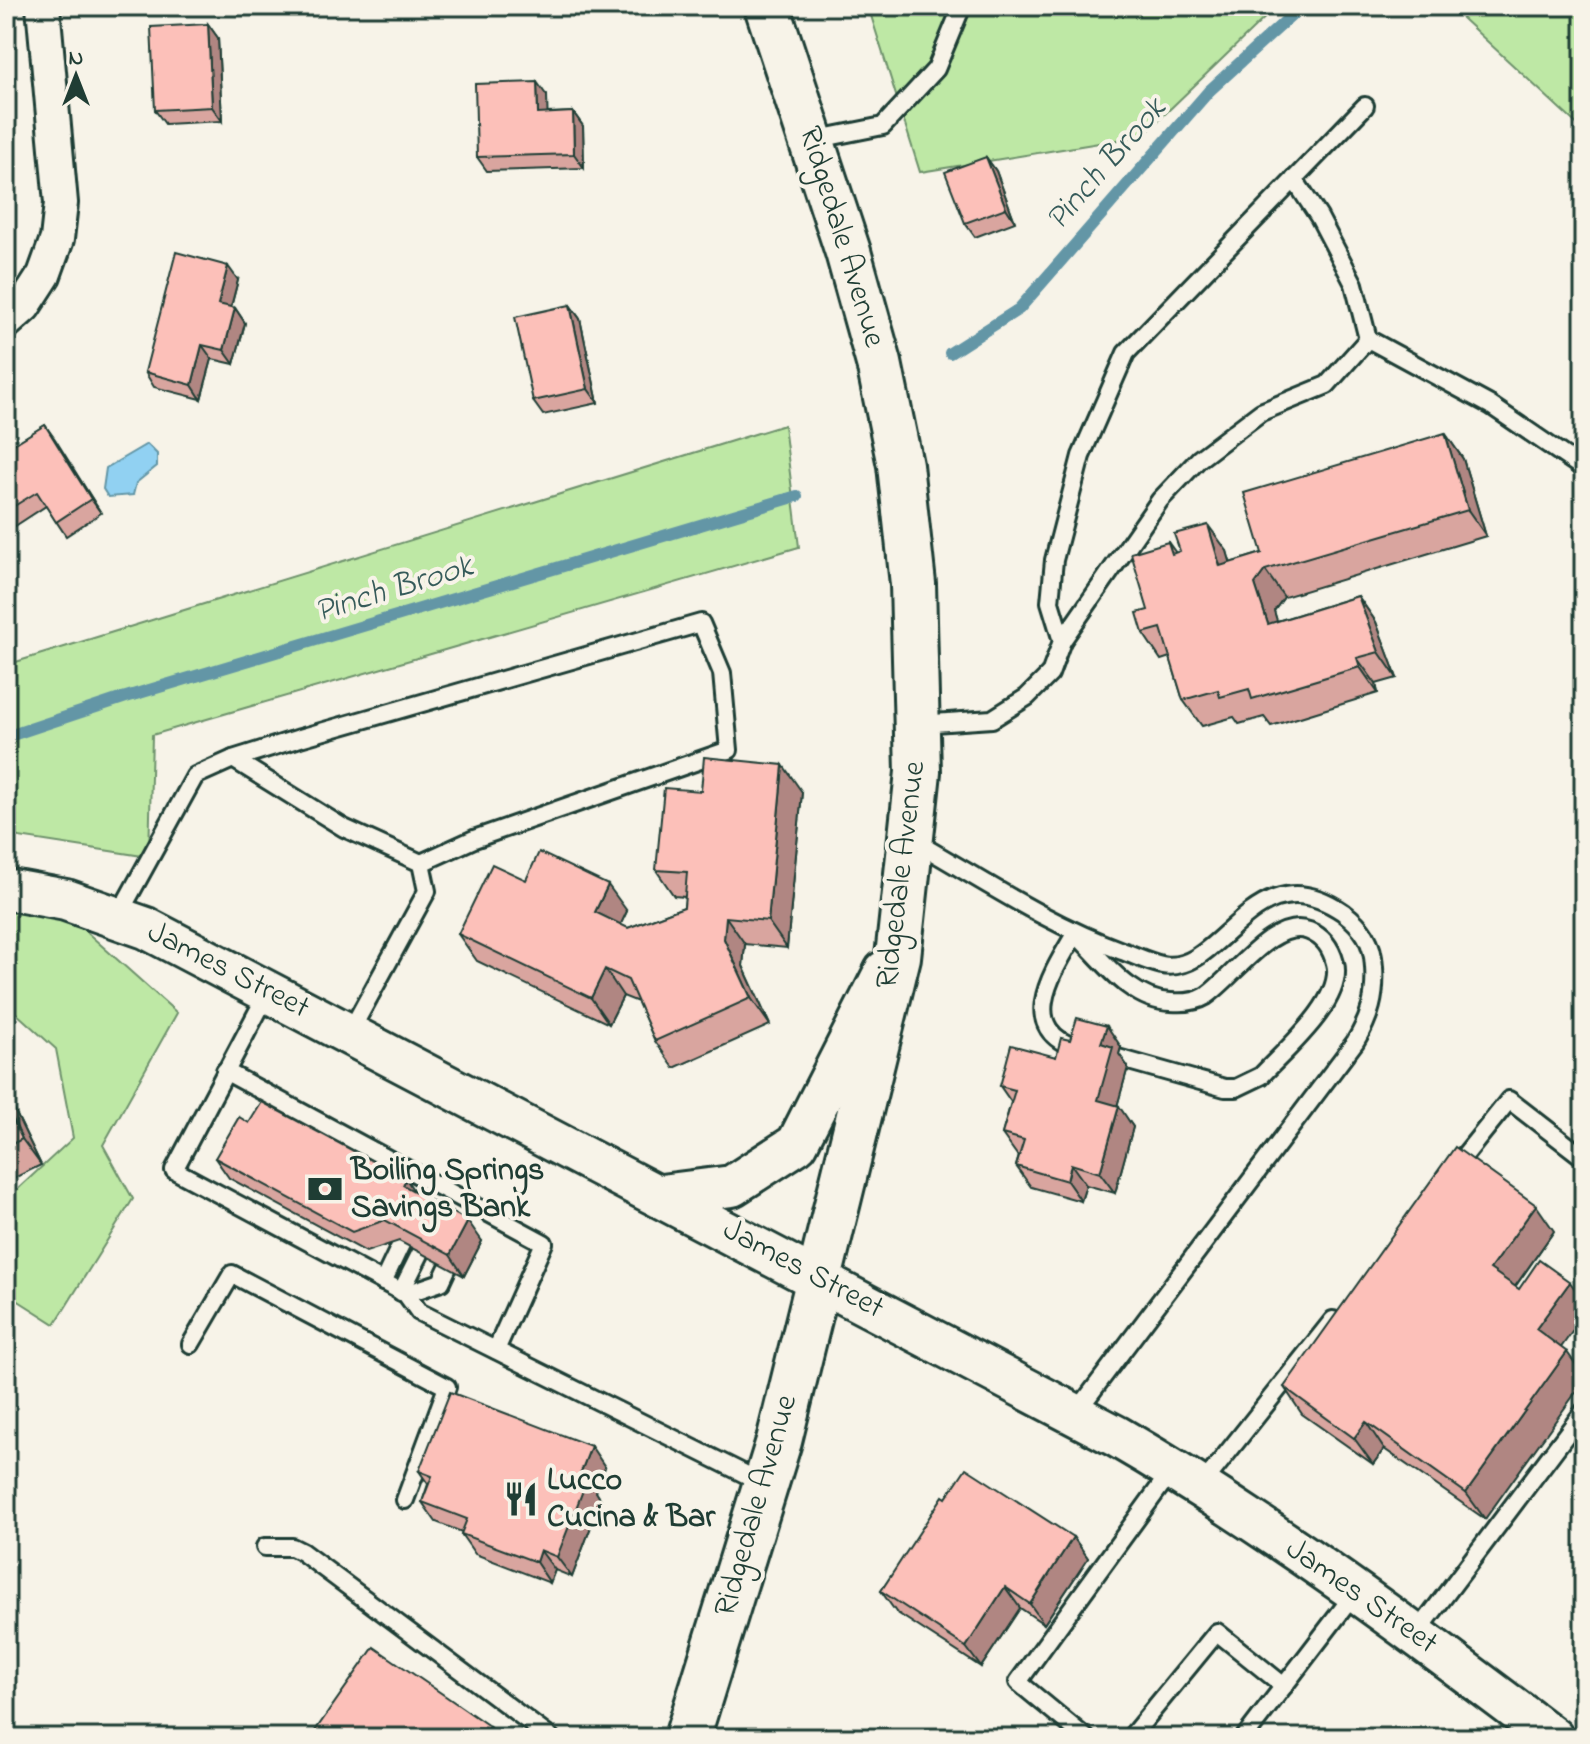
<svg xmlns="http://www.w3.org/2000/svg" width="1590" height="1744" viewBox="0 0 1590 1744" font-family="'Indie Flower',sans-serif">
  <style>
    .green { fill: #bee8a5; stroke: #6e926c; stroke-width: 2 }
    .water { fill: #91d1f2; stroke: #6396a6; stroke-width: 2 }
    .lines { fill: none; stroke-linecap: round; stroke-linejoin: round }
    .stream { stroke: #6396a6; stroke-width: 12 }
    .service-casing { stroke: #1f3d34; stroke-width: 22 }
    .minor-casing { stroke: #1f3d34; stroke-width: 38 }
    .tertiary-casing { stroke: #1f3d34; stroke-width: 46 }
    .secondary-casing { stroke: #1f3d34; stroke-width: 50 }
    .service { stroke: #f7f3e8; stroke-width: 16 }
    .minor { stroke: #f7f3e8; stroke-width: 32 }
    .tertiary { stroke: #f7f3e8; stroke-width: 40 }
    .secondary { stroke: #f7f3e8; stroke-width: 44 }
    .wall { fill: #d9a59f; stroke: #1f3d34; stroke-width: 2 }
    .shaded-wall { fill: #b08682; stroke: #1f3d34; stroke-width: 2 }
    .building { fill: #fcc0b9; stroke: #1f3d34; stroke-width: 2 }
    .labels { text-anchor: middle; dominant-baseline: central; stroke-width: 8; stroke-linejoin: round; paint-order: stroke }
    .street-label { font-size: 32px; fill: #1f3d34; stroke: #f7f3e8 }
    .poi-label { font-size: 32px; font-weight: bold; fill: #1f3d34; stroke: #f7f3e8; text-anchor: start }
    .water-label { font-size: 34px; font-style: italic; fill: #365b5a; stroke: #f7f3e8 }
  </style>
  <rect width="100%" height="100%" fill="#f7f3e8"/>
  <filter id="ink" filterUnits="userSpaceOnUse"><feTurbulence type="fractalNoise" baseFrequency=".0125" numOctaves="2"/><feDisplacementMap in="SourceGraphic" scale="16" xChannelSelector="R" yChannelSelector="G"/><feConvolveMatrix kernelMatrix="1 2 1 2 8 2 1 2 1" color-interpolation-filters="sRGB"/></filter>
  <g filter="url(#ink)">
    <g class="green">
      <path d="M868 6H1277L1142 136 920 172Z"/>
      <path d="M1449 6H1584V131Z"/>
      <path d="M784 425 799 547 152 735 149 857 6 835V665Z"/>
      <path d="M6 860 177 1013 103 1145 133 1199 55 1324 6 1293V1200L73 1138 56 1049 6 1004Z"/>
    </g>
    <path class="water" d="M147 444 157 454V466L136 483 133 495 108 497 103 489 106 468Z"/>
    <g class="lines">
      <g class="stream">
        <path d="M950 353 1019 309 1209 91 1302 6"/>
        <path d="M6 737 126 697 797 496"/>
      </g>
      <g class="service-casing">
        <g id="service">
          <path d="M813 140 883 126 936 69 962 6"/>
          <path d="M1294 179 1319 217 1354 284 1368 339 1490 405 1584 469"/>
          <path d="M1062 641 1160 500 1199 459 1261 412 1327 385 1368 339"/>
          <path d="M919 724 992 719 1027 697 1050 674 1062 641 1050 602 1054 560 1081 456 1126 353 1365 106"/>
          <path d="M233 759 344 828 421 863 427 891 350 1032"/>
          <path d="M912 840C981 879 1047 924 1122 951 1134 955 1148 962 1162 965 1222 977 1253 850 1343 912 1363 927 1373 942 1374 967 1376 996 1370 1018 1355 1042L1075 1414"/>
          <path d="M118 916 195 776 233 759 300 738 701 623 722 673 729 750 474 839 421 863"/>
          <path d="M1075 934C1052 973 1015 1029 1079 1049"/>
          <path d="M1079 937C1105 963 1132 1001 1171 1002 1183 1003 1196 1002 1206 996 1234 977 1274 917 1309 931 1324 937 1331 948 1335 963 1345 1000 1284 1051 1261 1076L1236 1088H1225L1118 1058"/>
          <path d="M268 992 174 1170 406 1294 419 1312 765 1484"/>
          <path d="M225 1071 544 1243 496 1350"/>
          <path d="M1452 1171 1509 1100 1584 1158"/>
          <path d="M383 1282 402 1242"/>
          <path d="M401 1292 421 1252"/>
          <path d="M406 1294 441 1282 448 1267"/>
          <path d="M191 1344 232 1274 447 1387 405 1500"/>
          <path d="M1201 1486 1333 1320"/>
          <path d="M265 1547H292L302 1552 551 1738"/>
          <path d="M1416 1634 1584 1411"/>
          <path d="M1086 1738 1018 1682 1172 1470"/>
          <path d="M1130 1738 1217 1632 1284 1686"/>
          <path d="M1244 1738 1355 1593"/>
        </g>
      </g>
      <g class="minor-casing">
        <path id="minor" d="M6 322 24 306 44 275 57 239 61 203 43 6"/>
      </g>
      <g class="tertiary-casing">
        <g id="tertiary">
          <path d="M6 889 66 900 146 928 1116 1436C1270 1525 1412 1631 1553 1738"/>
          <path d="M661 1195 732 1186 797 1144 885 971"/>
        </g>
      </g>
      <g class="secondary-casing">
        <path id="secondary" d="M687 1738 779 1441 898 957 918 772 913 584 900 465 879 363 848 252 767 6"/>
      </g>
      <use href="#service" class="service"/>
      <use href="#minor" class="minor"/>
      <use href="#tertiary" class="tertiary"/>
      <use href="#secondary" class="secondary"/>
    </g>
    <g class="wall">
      <path d="M208 24 218 38 222 121 165 124 155 110Z"/>
      <path d="M547 96V113L573 112 583 126 584 168 487 171 477 157Z"/>
      <path d="M986 157 996 171 1015 222 975 237 965 223Z"/>
      <path d="M238 280 231 307 235 308 245 323 234 364 212 359 201 399 154 387 145 372Z"/>
      <path d="M570 305 580 319 598 403 543 415 533 401Z"/>
      <path d="M45 425 101 513 66 536 46 506 6 532V449Z"/>
      <path d="M1445 433 1463 459 1486 536 1284 597 1274 611 1277 621 1358 596 1376 622 1397 678 1376 684 1378 693 1271 726 1264 717 1239 724 1234 717 1202 726 1183 700 1170 657 1161 660 1143 633 1168 542 1176 553 1227 551 1230 563 1262 553Z"/>
      <path d="M701 791 802 792 787 948 745 944 743 966 770 1025 674 1068 655 1041 638 1002 623 996 609 1024 477 961 458 934 526 880 627 911 620 925 628 928 684 907 685 897 674 896 656 870Z"/>
      <path d="M1070 1040 1121 1047 1119 1054 1128 1067 1117 1106 1133 1127 1115 1193 1086 1185 1081 1201 1031 1187 1016 1166 1019 1156 1017 1155 1002 1134 1011 1102 1000 1086 1056 1057Z"/>
      <path d="M6 1093 41 1165 6 1182Z"/>
      <path d="M249 1123 414 1191 482 1241 464 1276 399 1241 366 1252 229 1178 215 1158Z"/>
      <path d="M1554 1231 1515 1287 1561 1347 1485 1519 1384 1449 1373 1464 1302 1414 1284 1387Z"/>
      <path d="M605 1467 596 1492 601 1500 572 1577 555 1570 550 1583 475 1554 461 1534 462 1532 436 1522 422 1502 428 1484 419 1471Z"/>
      <path d="M946 1498 1073 1537 1088 1558 1044 1624 1020 1608 981 1667 896 1612 881 1591Z"/>
    </g>
    <g class="shaded-wall">
      <path d="M208 24 218 38 222 121 212 107Z"/>
      <path d="M537 82 547 96 548 128 538 114Z"/>
      <path d="M573 112 583 126 584 168 574 154Z"/>
      <path d="M986 157 996 171 1015 222 1006 208Z"/>
      <path d="M228 266 238 280 228 318 218 304Z"/>
      <path d="M570 305 580 319 598 403 588 389Z"/>
      <path d="M235 308 245 323 234 364 224 350Z"/>
      <path d="M202 345 212 359 201 399 192 385Z"/>
      <path d="M45 425 55 439 101 513 91 499Z"/>
      <path d="M1445 433 1463 459 1486 536 1468 510Z"/>
      <path d="M1208 525 1227 551 1239 592 1220 566Z"/>
      <path d="M1265 570 1284 597 1274 611 1286 650 1268 624 1255 584Z"/>
      <path d="M1358 596 1376 622 1397 678 1379 652Z"/>
      <path d="M1357 658 1376 684 1378 693 1360 667Z"/>
      <path d="M783 765 802 792 787 948 768 921Z"/>
      <path d="M608 885 627 911 614 939 595 912Z"/>
      <path d="M726 917 745 944 743 966 770 1025 751 998 724 939Z"/>
      <path d="M605 969 623 996 609 1024 591 998Z"/>
      <path d="M1107 1026 1121 1047 1119 1054 1128 1067 1113 1121 1098 1100 1101 1043Z"/>
      <path d="M6 1093 41 1165 22 1139 6 1105Z"/>
      <path d="M1119 1106 1133 1127 1115 1193 1100 1173Z"/>
      <path d="M1071 1164 1086 1185 1081 1201 1067 1181Z"/>
      <path d="M406 1179 420 1200 403 1185Z"/>
      <path d="M1536 1205 1554 1231 1509 1295 1490 1269Z"/>
      <path d="M468 1221 482 1241 464 1276 450 1255Z"/>
      <path d="M1570 1282 1584 1302V1315L1555 1356 1536 1329Z"/>
      <path d="M1567 1352 1584 1376V1381L1485 1519 1466 1493Z"/>
      <path d="M1366 1422 1384 1449 1373 1464 1354 1438Z"/>
      <path d="M591 1446 605 1467 596 1492 601 1500 572 1577 557 1557 579 1477Z"/>
      <path d="M1073 1537 1088 1558 1044 1624 1030 1604Z"/>
      <path d="M540 1550 555 1570 550 1583 536 1562Z"/>
      <path d="M1005 1587 1020 1608 981 1667 966 1647Z"/>
      <path d="M489 1726 497 1738H481Z"/>
    </g>
    <g class="building">
      <path d="M208 24 212 107 155 110 151 27Z"/>
      <path d="M537 82 538 114 573 112 574 154 477 157 475 84Z"/>
      <path d="M986 157 1006 208 965 223 945 172Z"/>
      <path d="M176 252 228 266 218 304 235 308 224 350 202 345 192 385 145 372Z"/>
      <path d="M570 305 588 389 533 401 515 317Z"/>
      <path d="M45 425 91 499 56 522 37 492 6 511V449Z"/>
      <path d="M1445 433 1468 510 1265 570 1255 584 1268 624 1358 596 1379 652 1357 658 1360 667 1252 699 1249 689 1220 697 1218 690 1183 700 1161 628 1143 633 1137 613 1148 610 1131 553 1168 542 1172 554 1180 551 1174 534 1208 525 1220 566 1262 553 1244 493Z"/>
      <path d="M704 757 783 765 768 921 726 917 724 939 751 998 655 1041 628 980 605 969 591 998 458 934 492 864 526 880 539 852 608 885 595 912 628 928 684 907 687 872 656 870 664 788 701 791Z"/>
      <path d="M1077 1018 1107 1026 1101 1043 1113 1047 1098 1100 1119 1106 1100 1173 1071 1164 1067 1181 1016 1166 1024 1140 1002 1134 1015 1090 1000 1086 1011 1045 1056 1057 1061 1038 1070 1040Z"/>
      <path d="M262 1102 406 1179 403 1185 468 1221 450 1255 385 1220 352 1232 215 1158 239 1117 249 1123Z"/>
      <path d="M6 1105 22 1139 6 1147Z"/>
      <path d="M1455 1147 1536 1205 1490 1269 1519 1289 1539 1260 1570 1282 1536 1329 1567 1352 1466 1493 1366 1422 1354 1438 1284 1387Z"/>
      <path d="M450 1392 591 1446 579 1477 587 1480 557 1557 540 1550 536 1562 461 1534 467 1519 422 1502 432 1476 419 1471Z"/>
      <path d="M966 1468 1073 1537 1030 1604 1005 1587 966 1647 881 1591 943 1496 946 1498Z"/>
      <path d="M374 1647 489 1726 481 1738H310Z"/>
    </g>
  </g>
  <defs>
    <g id="bank-bare" transform="scale(2.76)"><path d="M-6-4H6V4H-6ZM0-2.3a2.3 2.3 0 1 0 0 4.6a2.3 2.3 0 1 0 0-4.6Z" fill="#1f3d34" stroke="#f7f3e8" stroke-width="2.5" paint-order="stroke"/></g>
    <g id="restaurant-bare" transform="scale(2.76)"><path d="M-5-6h1v4h1v-4h1v4h1v-4h1v5L-1.5 .5V6h-2V.5L-5-1ZM5-6V6H3V1.5H1.5Q1.5-4 5-6Z" fill="#1f3d34" stroke="#f7f3e8" stroke-width="2.5" paint-order="stroke"/></g>
  </defs>
  <g fill-rule="evenodd">
    <use href="#bank-bare" x="325" y="1189"/>
    <use href="#restaurant-bare" x="521" y="1499"/>
  </g>
  <g class="labels">
    <g class="street-label">
      <text transform="translate(841 237) rotate(73)">Ridgedale Avenue</text>
      <text transform="translate(902 875) rotate(-83)">Ridgedale Avenue</text>
      <text transform="translate(228 971) rotate(27)">James Street</text>
      <text transform="translate(803 1270) rotate(28)">James Street</text>
      <text transform="translate(757 1506) rotate(-74)">Ridgedale Avenue</text>
      <text transform="translate(1361 1597) rotate(35)">James Street</text>
    </g>
    <g class="poi-label">
      <text x="351" y="1171">Boiling Springs<tspan x="351" dy="37">Savings Bank</tspan></text>
      <text x="547" y="1481">Lucco<tspan x="547" dy="37">Cucina &amp; Bar</tspan></text>
    </g>
    <g class="water-label">
      <text transform="translate(1107 165) rotate(-49)">Pinch Brook</text>
      <text transform="translate(394 590) rotate(-17)">Pinch Brook</text>
    </g>
  </g>
  <rect width="1590" height="1744" fill="none" stroke="#f7f3e8" stroke-width="32"/>
  <rect x="16" y="16" width="1558" height="1712" fill="none" stroke="#1f3d34" stroke-width="3" filter="url(#ink)"/>
  <g transform="translate(76 76)" stroke="#f7f3e8" stroke-width="6" paint-order="stroke">
  <path d="M0-6L14 30L0 20L-14 30Z" fill="#1f3d34"/>
  <text y="-12" font-size="22" font-weight="bold" text-anchor="middle" fill="#1f3d34">N</text>
  </g>
</svg>
